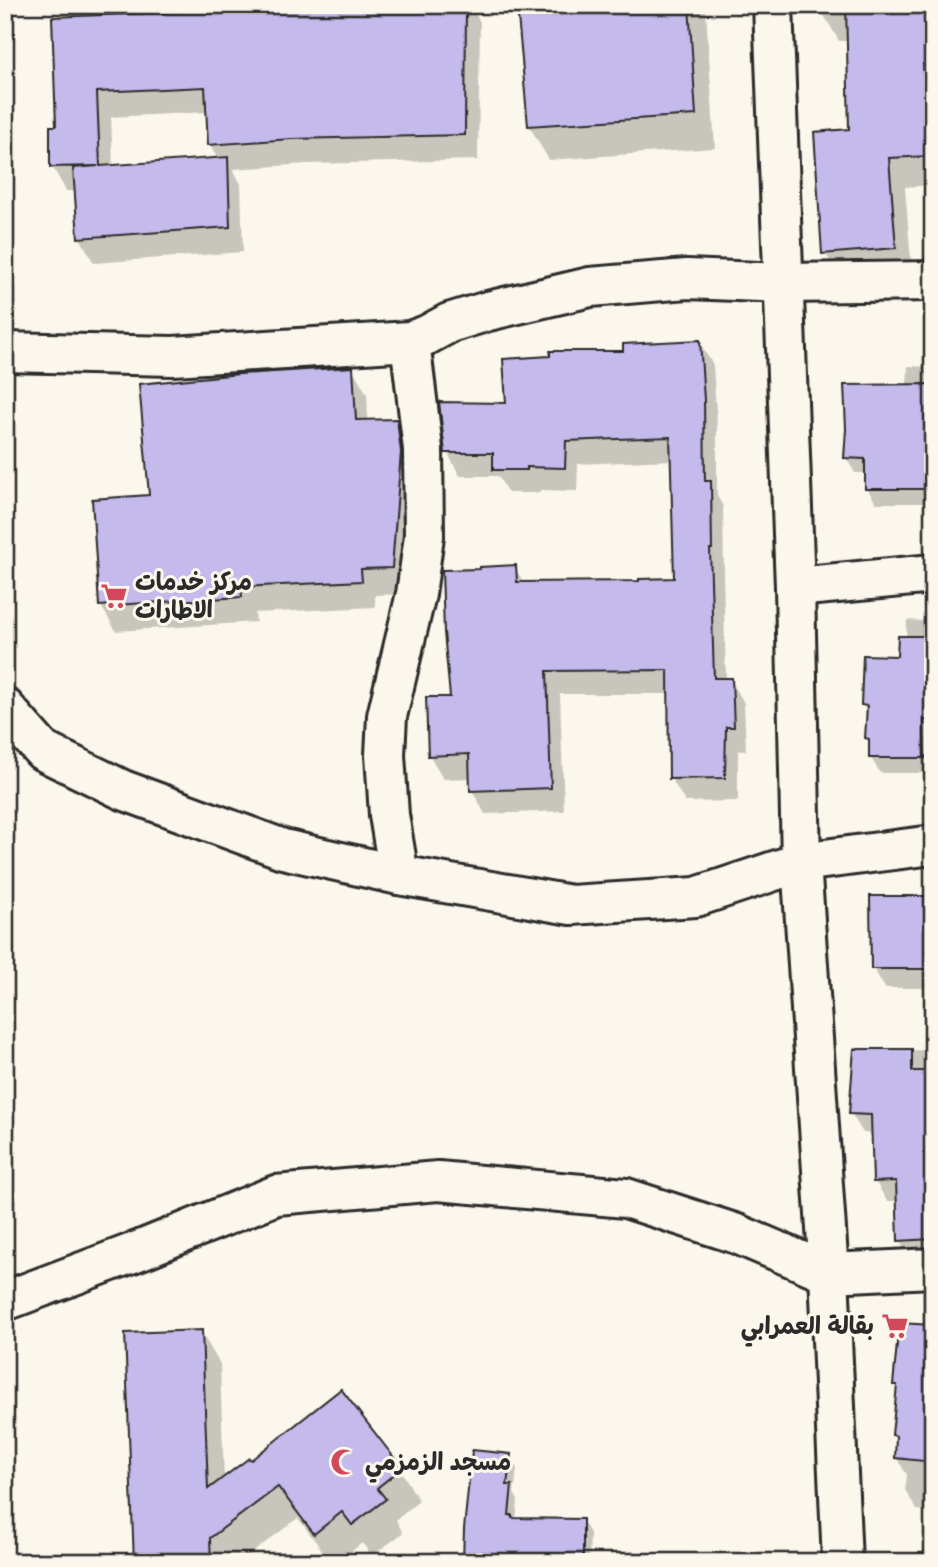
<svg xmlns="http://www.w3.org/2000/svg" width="938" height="1567" viewBox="0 0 938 1567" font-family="'Balsamiq Sans','Playpen Sans Arabic',sans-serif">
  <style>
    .shadow { fill: #0003; fill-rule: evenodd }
    .building { fill: #c4baec; stroke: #2b2b2b; stroke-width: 2 }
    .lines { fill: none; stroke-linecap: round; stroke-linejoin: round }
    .street-casing { stroke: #2b2b2b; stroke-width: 44 }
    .street { stroke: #fbf7ec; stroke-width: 38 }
    .labels { text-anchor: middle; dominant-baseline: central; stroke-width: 6; stroke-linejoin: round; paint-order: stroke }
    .poi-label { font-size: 24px; font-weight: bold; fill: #2b2b2b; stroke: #fbf7ec; text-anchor: start }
  </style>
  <rect width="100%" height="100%" fill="#fbf7ec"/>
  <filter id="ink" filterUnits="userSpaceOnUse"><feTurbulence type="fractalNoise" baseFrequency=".0143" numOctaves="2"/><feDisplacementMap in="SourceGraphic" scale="14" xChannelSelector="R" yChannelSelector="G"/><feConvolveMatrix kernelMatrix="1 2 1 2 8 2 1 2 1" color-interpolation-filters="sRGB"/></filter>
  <g filter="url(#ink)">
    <g class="shadow">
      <path d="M326 5H470L480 22 478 160 307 164 233 169 241 184 243 252 94 263 80 238 77 191H66L52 166 57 128 54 19 255 11ZM208 112 210 145 218 159 113 167 111 117Z"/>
      <path d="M519 5H703L706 11 715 148 549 160 529 126Z"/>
      <path d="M822 5H933V185L905 187 912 275 841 280 824 251 850 130 848 41H839L822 12Z"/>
      <path d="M699 342 713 365 717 425V496L723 506 724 573H723L726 680H731L744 703 746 750 738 751V801L685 802 671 778 670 694H560L564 811 485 814 472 790 471 778 443 779 430 756 452 698 515 567 524 584 641 582 675 580 672 460 578 464 577 491 540 490V493H508L498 476H460L447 452 507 405 625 353Z"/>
      <path d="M908 366 933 367V503H876L867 488V473H855L846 458 907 386Z"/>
      <path d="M352 368 367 394 368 422 396 421 411 447 406 594 375 595V607L255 613 256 622 116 631 101 606 151 497Z"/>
      <path d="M925 598H933V773H880L871 758V745L867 738 868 714 863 705 898 658 906 638 907 620 926 621Z"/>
      <path d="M933 898V988H885L873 968Z"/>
      <path d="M933 1050V1266L911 1260 899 1240 898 1201H887L875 1181 874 1134 863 1133 851 1113 856 1051Z"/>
      <path d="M922 1292H933V1562H925L927 1511 917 1510 905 1490 907 1475 896 1457 898 1441 894 1435 898 1390 895 1385 923 1326Z"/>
      <path d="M201 1332 220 1364 224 1479 400 1469 419 1501 396 1520 403 1533 372 1556 362 1543 338 1562H331L298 1518 240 1562H135Z"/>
      <path d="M510 1456 517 1469 514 1493 518 1500 516 1520H582L590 1533 589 1562H465Z"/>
    </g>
    <g class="building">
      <path d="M305 5H466L465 135 292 139 208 145 205 87 97 92 100 166 228 157 230 227 78 238 73 168 98 166 50 167V126H56L52 17 255 9Z"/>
      <path d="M517 5H689L696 115 528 126Z"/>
      <path d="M846 5H928L930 64H923L931 156 889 158 896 248 822 254 814 132 849 129Z"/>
      <path d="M700 340 704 400 705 481H711L712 549H710L714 678H732L734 727H726L725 778 669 779 668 670 547 671 551 788 470 791 469 754 428 756 426 697H450L444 632 442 570 480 569V567L516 565 517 582 639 581V579L674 578 670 437 566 441 565 468 527 467V470H493V453H445L439 402 506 403 503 359 550 356V351H623V344Z"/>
      <path d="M353 367 356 420 397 419 401 452 392 568 361 569 362 581 241 587 242 597 99 606 92 499 149 495 139 384 240 374Z"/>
      <path d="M931 384 928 489H865V459L844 458 846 429 844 385Z"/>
      <path d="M898 636H933V720H924L925 758H869V739L865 738 867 706 861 705 863 655 897 656Z"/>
      <path d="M870 896H933V969H871Z"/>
      <path d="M854 1049H912V1071H933V1239L898 1241 896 1181 873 1182 871 1115 849 1114Z"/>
      <path d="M899 1323 933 1325V1462L895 1458 896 1436 892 1435 897 1385H893Z"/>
      <path d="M202 1330 208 1489 249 1458 251 1460 341 1389 402 1468 377 1488 386 1499 352 1525 342 1512 314 1534 278 1487 210 1538 211 1562H134L125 1333Z"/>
      <path d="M472 1450 511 1454 507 1485H512L509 1515H512V1518L583 1519V1560L531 1559V1562H463L464 1529Z"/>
    </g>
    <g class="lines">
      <g class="street-casing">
        <g id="street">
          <path d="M773 5 795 587 801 862 829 1273 842 1562"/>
          <path d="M5 352 173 356 410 341 427 335 449 323 488 311 590 287 687 279 785 283 933 281"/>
          <path d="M795 587 933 574"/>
          <path d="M5 708 43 751 123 790 283 849 399 875 571 905 696 897 801 862 933 845"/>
          <path d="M399 875 389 815 385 755 387 716 416 594 424 536 423 449 410 341"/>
          <path d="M5 1301 143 1249 276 1195 438 1181 626 1198 737 1234 829 1273 933 1268"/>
        </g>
      </g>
      <use href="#street" class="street"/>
    </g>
  </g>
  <defs>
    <g id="supermarket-bare" transform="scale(2.1)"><path d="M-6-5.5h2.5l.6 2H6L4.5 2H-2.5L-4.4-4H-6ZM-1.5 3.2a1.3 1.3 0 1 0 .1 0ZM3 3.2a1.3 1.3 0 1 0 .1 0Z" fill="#d1495b" stroke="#fbf7ec" stroke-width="2.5" paint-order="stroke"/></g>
    <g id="mosque-bare" transform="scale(2.1)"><path d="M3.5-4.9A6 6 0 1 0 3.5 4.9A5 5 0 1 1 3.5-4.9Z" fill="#d1495b" stroke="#fbf7ec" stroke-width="2.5" paint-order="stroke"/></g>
  </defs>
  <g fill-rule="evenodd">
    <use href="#supermarket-bare" x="114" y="596"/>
    <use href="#supermarket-bare" x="895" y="1326"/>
    <use href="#mosque-bare" x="344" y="1462"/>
  </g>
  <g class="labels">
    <g class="poi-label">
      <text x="135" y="582">مركز خدمات<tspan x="135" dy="28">الاطارات</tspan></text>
      <text x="874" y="1326" text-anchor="end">بقالة العمرابي</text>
      <text x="365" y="1462">مسجد الزمزمي</text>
    </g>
  </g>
  <rect width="938" height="1567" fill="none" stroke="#fbf7ec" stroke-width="28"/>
  <rect x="14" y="14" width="910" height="1539" fill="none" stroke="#2b2b2b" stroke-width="2.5" filter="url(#ink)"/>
</svg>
